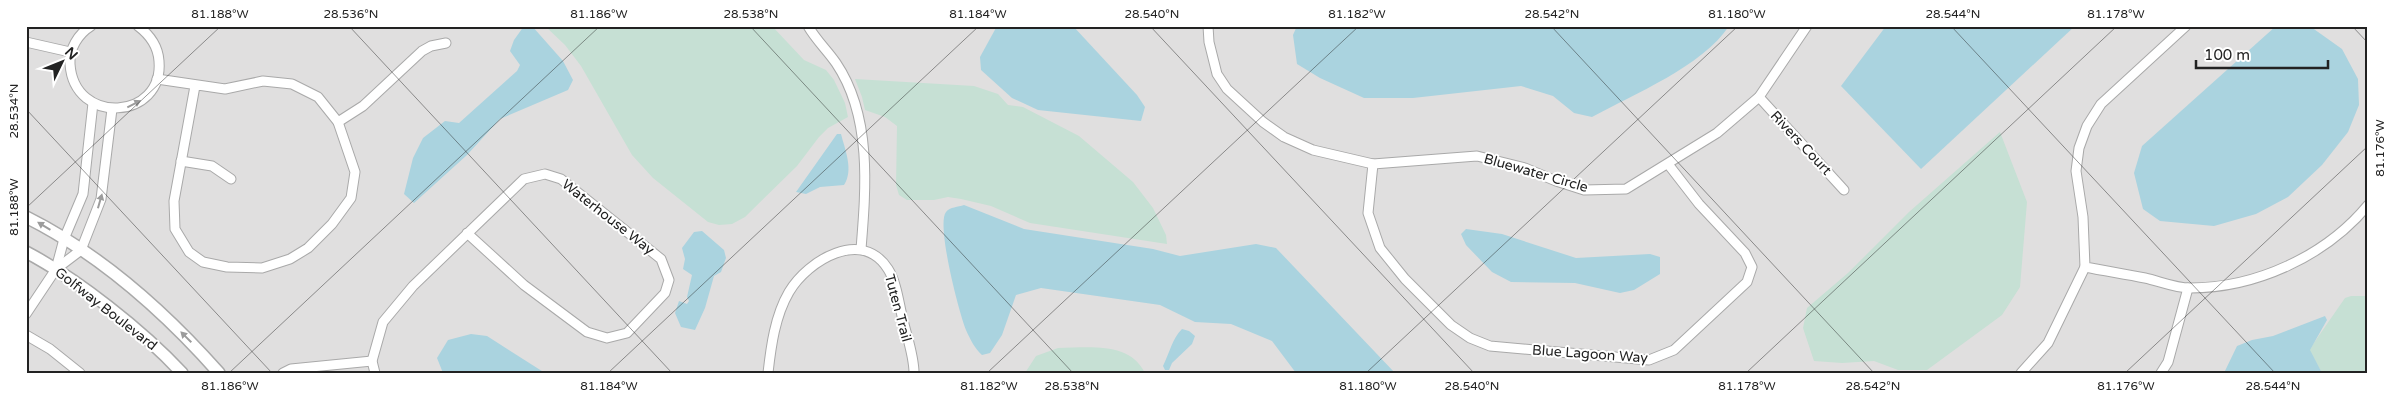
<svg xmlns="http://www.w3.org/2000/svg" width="2394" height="399" viewBox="0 0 2394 399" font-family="'Varela Round',sans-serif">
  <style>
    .residential { fill: #e0dfdf }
    .wetland { fill: #c6e0d4 }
    .water { fill: #aad3df }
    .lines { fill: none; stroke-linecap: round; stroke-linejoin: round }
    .minor-casing { stroke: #a9a9a9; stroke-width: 11 }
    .tertiary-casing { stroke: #a9a9a9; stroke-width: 14 }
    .minor { stroke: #fff; stroke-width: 9 }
    .tertiary { stroke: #fff; stroke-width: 11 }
    .oneway { fill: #9c9c9c }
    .ticks { fill: none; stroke: #222; stroke-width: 1; stroke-opacity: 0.45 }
    .labels { text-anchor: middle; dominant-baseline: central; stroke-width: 4; stroke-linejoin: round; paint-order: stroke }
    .street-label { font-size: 14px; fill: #222; stroke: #fff }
    .neatline { fill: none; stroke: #222; stroke-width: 2 }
    .ticks-label { font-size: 12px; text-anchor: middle; fill: #222 }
  </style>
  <rect width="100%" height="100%" fill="#f2efe9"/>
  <rect class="residential" x="26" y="26" width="2342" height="347"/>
  <g class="wetland">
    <path d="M545 26H772L804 60 826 70 834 80 845 103 848 117 828 128 819 137 797 166 745 217 732 224 719 225 708 222 653 178 632 155 581 66 565 45Z"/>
    <path d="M855 79 974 86 998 94 1008 105 1023 107 1079 136 1133 182 1153 208 1166 235 1167 244 1030 223 991 206 961 199 948 197 934 200H907L899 195 896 185 897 126 885 117 865 110 862 97Z"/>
    <path d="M2000 132 2027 202 2020 287 2002 315 1927 370H1898L1874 361 1842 363 1814 361 1803 328 1807 308 1848 273 1909 212Z"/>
    <path d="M2351 296H2368V373H2322L2309 350 2345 298Z"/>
    <path d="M1058 348C1089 348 1129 341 1145 373H1025L1036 356Z"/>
  </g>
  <g class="water">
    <path d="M524 26H532L563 61 573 80 568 90 500 119 467 155 414 203 404 194 413 158 423 138 445 121 459 123 517 71 520 65 510 51 514 40Z"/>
    <path d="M997 26H1073L1137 95 1145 107 1141 121 1038 110 1012 98 981 70 980 57Z"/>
    <path d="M1297 26H1729C1703 66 1634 94 1592 117L1574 113 1553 96 1521 86 1413 98H1364L1320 78 1297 64 1293 35Z"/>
    <path d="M1886 26H2075L1921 169 1841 86Z"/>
    <path d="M2276 26 2311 27 2342 49 2358 79 2359 105 2348 132 2322 165 2288 197 2256 214 2214 226 2160 221 2143 209 2134 173 2142 146Z"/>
    <path d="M837 134H841C845 150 854 170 844 185L820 187 806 194 796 192Z"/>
    <path d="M964 205 1024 229 1153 249 1180 256 1256 244 1276 248 1395 373H1296L1272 341 1231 324 1195 322 1160 305 1041 288 1016 295 1002 335 990 353 982 355C975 349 970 339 966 330 959 313 936 224 946 212 950 207 958 207 964 205Z"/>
    <path d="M1466 229 1502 234 1576 258 1650 254 1660 257V274L1634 290 1620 293 1575 283 1511 282 1492 272 1466 245 1461 234Z"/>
    <path d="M702 231 724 250 726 258 721 272 714 276 705 308 695 330 681 327 675 313 679 301 687 304 689 301 687 297 692 275 683 269 685 259 682 248 694 232Z"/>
    <path d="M2325 316 2327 320 2310 350 2322 373H2224L2237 346 2252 340 2273 336Z"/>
    <path d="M1182 329 1189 331 1195 336 1192 344 1172 363 1169 370H1165L1163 366C1169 354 1173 337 1182 329Z"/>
    <path d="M471 334 487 336 545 373H443L437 358 448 340Z"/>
  </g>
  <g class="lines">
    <g class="minor-casing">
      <g id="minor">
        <path d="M91 26C78 34 69 49 70 64 74 126 164 120 159 61 158 46 150 35 138 26"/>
        <path d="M808 26C816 40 827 50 836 63 872 116 866 188 861 249"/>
        <path d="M1208 26 1209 42 1217 74 1227 89 1263 122 1284 137 1313 150 1373 164 1477 156 1525 168 1556 181 1584 190 1626 189 1717 133 1759 97 1807 26"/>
        <path d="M2186 26 2101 104 2087 126 2079 148 2076 171 2083 217 2085 267C2105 271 2125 274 2145 278 2159 281 2175 288 2190 288 2256 288 2326 256 2368 205"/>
        <path d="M26 42 70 52"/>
        <path d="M157 79 225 89 263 81 292 84 318 97 338 122 355 172 351 198 332 224 308 248 290 259 262 268 227 267 203 262 189 252 175 229 174 201 195 86"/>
        <path d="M1759 97 1844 190"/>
        <path d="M338 122 363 106 422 51 431 46 446 43"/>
        <path d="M181 161 212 166 231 179"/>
        <path d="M1373 164 1368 213 1380 248 1405 279 1451 325 1470 338 1490 346 1649 360 1674 350 1747 282 1752 267 1745 253 1699 204 1668 164"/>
        <path d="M56 269 81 250 101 199 112 109"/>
        <path d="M26 314 56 269 64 239 83 194 93 103"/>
        <path d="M26 335 50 349 80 373"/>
        <path d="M283 373 291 369 372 361"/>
        <path d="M375 373 372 361 383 322 413 286 524 179 545 174 561 179 661 259 669 280 665 293 627 333 607 338 587 332 524 285 467 233"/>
        <path d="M768 373C771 346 775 316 789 292 808 260 862 228 888 269 897 283 899 305 903 320 907 337 914 356 914 373"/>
        <path d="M2021 373 2048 343 2085 267"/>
        <path d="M2161 373 2168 362 2188 288"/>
      </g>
    </g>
    <g class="tertiary-casing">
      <g id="tertiary">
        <path d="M26 217C100 254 164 311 219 373"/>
        <path d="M26 252C77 279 142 330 182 373"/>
      </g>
    </g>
    <use href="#minor" class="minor"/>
    <use href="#tertiary" class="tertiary"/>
  </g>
  <defs><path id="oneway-solid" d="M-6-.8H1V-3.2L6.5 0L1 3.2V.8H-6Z" transform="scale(1.25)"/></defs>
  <g class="oneway">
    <use href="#oneway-solid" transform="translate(134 104) rotate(-27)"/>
    <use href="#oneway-solid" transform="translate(100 201) rotate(-74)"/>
    <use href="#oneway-solid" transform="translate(44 226) rotate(-149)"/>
    <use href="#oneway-solid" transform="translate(186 337) rotate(-135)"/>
  </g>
  <path class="ticks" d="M349 26 672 373M750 26 1073 373M1150 26 1474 373M1551 26 1874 373M1951 26 2275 373M2352 26 2368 43M26 109 272 373M26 208 221 26M229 373 600 26M608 373 979 26M987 373 1359 26M1366 373 1738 26M1746 373 2117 26M2125 373 2368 146"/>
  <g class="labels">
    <g class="street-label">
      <text transform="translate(1801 143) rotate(47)">Rivers Court</text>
      <text transform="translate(1536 173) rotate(16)">Bluewater Circle</text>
      <text transform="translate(608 217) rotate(38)">Waterhouse Way</text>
      <text transform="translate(898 308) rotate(75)">Tuten Trail</text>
      <text transform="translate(106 309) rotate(38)">Golfway Boulevard</text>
      <text transform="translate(1590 354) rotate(4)">Blue Lagoon Way</text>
    </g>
  </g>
  <rect width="2394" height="399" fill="none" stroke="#ffffff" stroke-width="55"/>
  <g transform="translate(62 62) rotate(47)" stroke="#ffffff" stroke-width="4" paint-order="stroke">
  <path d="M0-4L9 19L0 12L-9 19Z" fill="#222222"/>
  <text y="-8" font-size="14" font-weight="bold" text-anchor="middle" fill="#222222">N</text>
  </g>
  <path d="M2196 60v8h132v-8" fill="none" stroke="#222222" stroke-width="2.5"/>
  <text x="2204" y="60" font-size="15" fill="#222222" stroke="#ffffff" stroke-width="4" paint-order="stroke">100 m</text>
  <rect x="28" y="28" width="2338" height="344" class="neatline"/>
  <g class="ticks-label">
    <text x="220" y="18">81.188°W</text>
    <text x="351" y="18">28.536°N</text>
    <text x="599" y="18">81.186°W</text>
    <text x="751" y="18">28.538°N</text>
    <text x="978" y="18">81.184°W</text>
    <text x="1152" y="18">28.540°N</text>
    <text x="1357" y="18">81.182°W</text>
    <text x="1552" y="18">28.542°N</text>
    <text x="1737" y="18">81.180°W</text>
    <text x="1953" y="18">28.544°N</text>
    <text x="2116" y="18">81.178°W</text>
    <text transform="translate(14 111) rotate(-90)" y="4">28.534°N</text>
    <text transform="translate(2380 148) rotate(-90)" y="4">81.176°W</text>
    <text transform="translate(14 207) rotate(-90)" y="4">81.188°W</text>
    <text x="230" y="390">81.186°W</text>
    <text x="609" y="390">81.184°W</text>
    <text x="989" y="390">81.182°W</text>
    <text x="1072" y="390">28.538°N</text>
    <text x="1368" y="390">81.180°W</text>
    <text x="1472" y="390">28.540°N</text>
    <text x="1747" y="390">81.178°W</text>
    <text x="1873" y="390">28.542°N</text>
    <text x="2126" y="390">81.176°W</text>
    <text x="2273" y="390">28.544°N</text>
  </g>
</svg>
